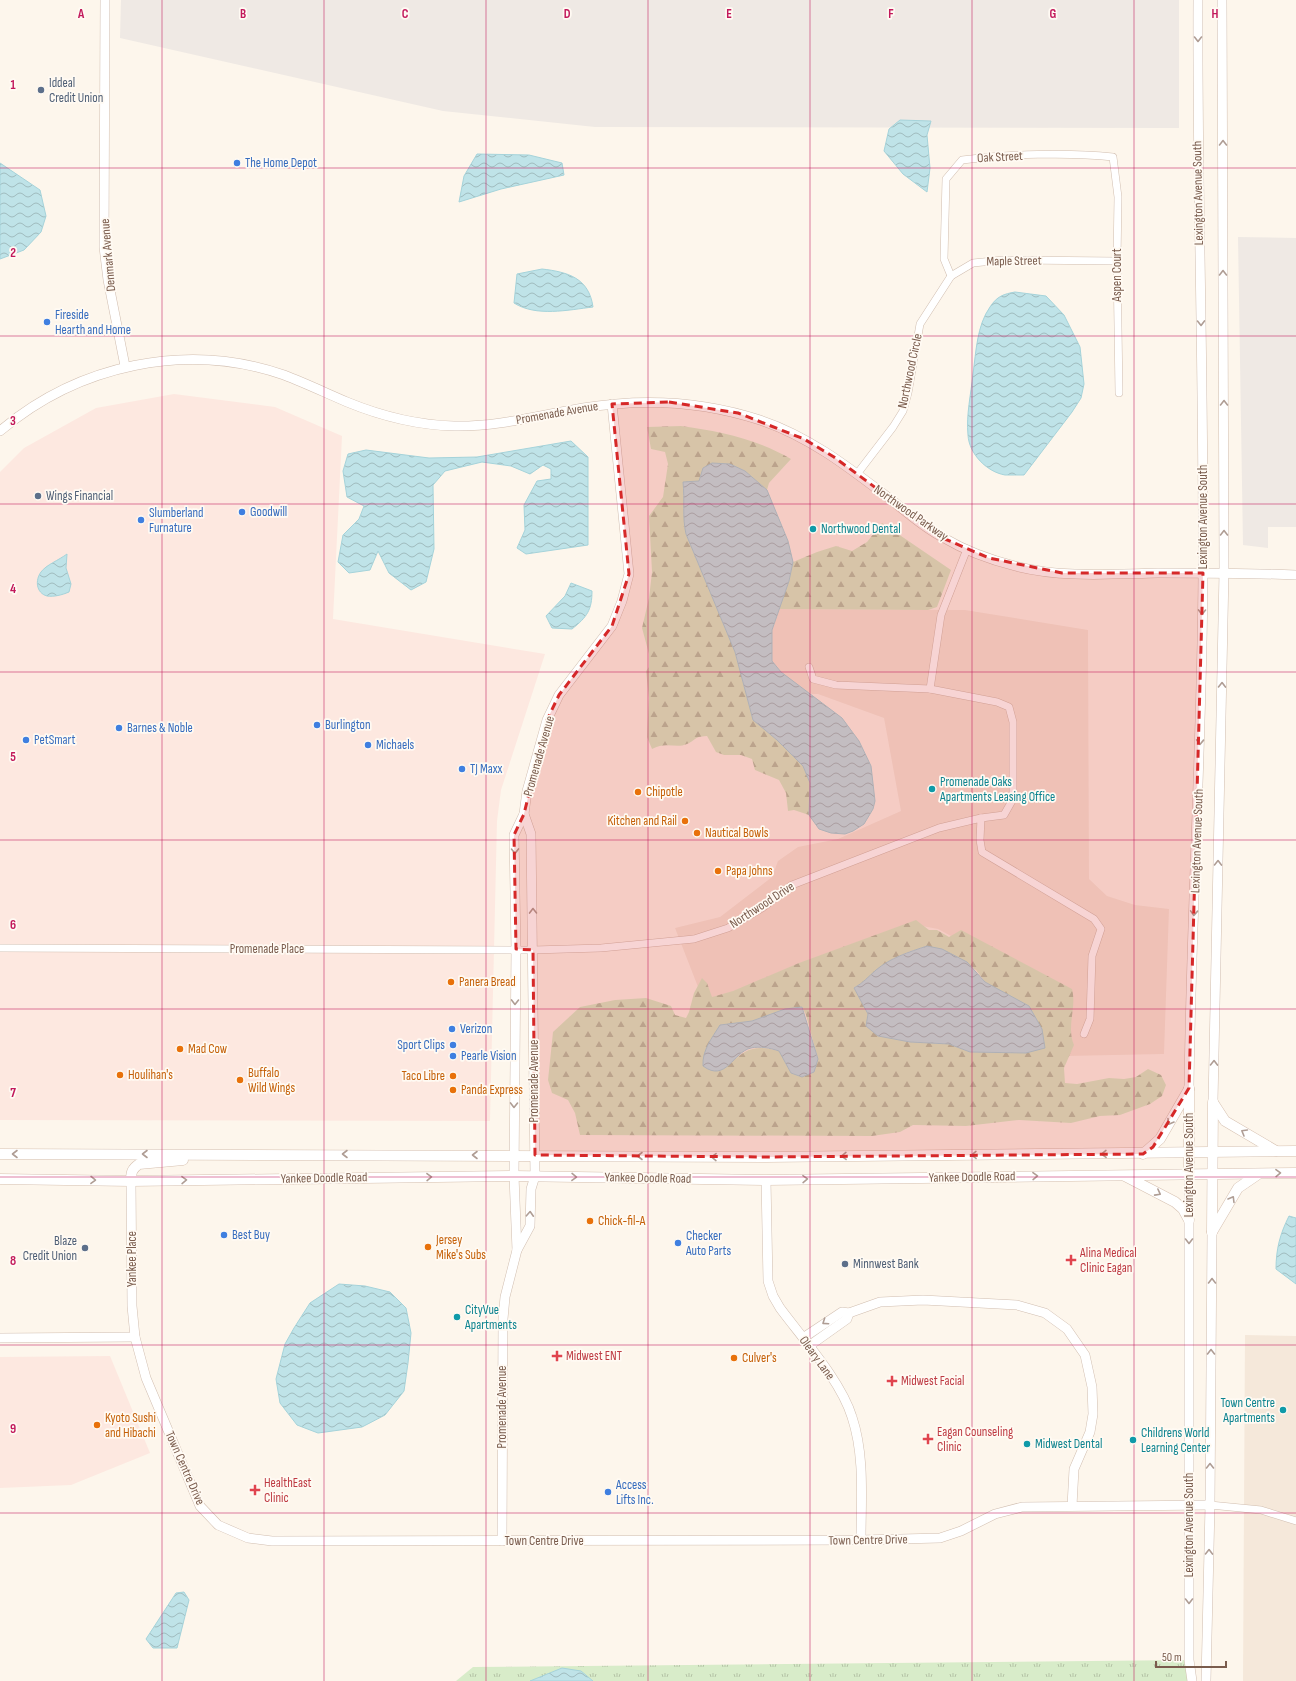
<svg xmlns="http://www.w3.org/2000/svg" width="1296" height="1681" viewBox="0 0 1296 1681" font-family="'Sofia Sans Condensed',sans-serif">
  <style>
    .residential { fill: #f5e8da }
    .commercial { fill: #fde8e0 }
    .industrial { fill: #efe9e4 }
    .forest { fill: url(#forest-firs); fill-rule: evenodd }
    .park { fill: url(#park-tufts) }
    .water { fill: url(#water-waves); stroke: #a5d3da }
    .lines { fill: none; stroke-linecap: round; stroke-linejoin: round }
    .minor-casing { stroke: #d1beb0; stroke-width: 8 }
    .tertiary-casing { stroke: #d1beb0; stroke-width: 10 }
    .secondary-casing { stroke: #d6c0b0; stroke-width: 11 }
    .minor { stroke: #fff; stroke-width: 7 }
    .tertiary { stroke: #fff; stroke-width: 9 }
    .secondary { stroke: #fff; stroke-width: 10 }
    .oneway { stroke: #af9d94 }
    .marked { fill: #d62828; fill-opacity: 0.2; stroke: #d62828; stroke-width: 3; stroke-dasharray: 8 5; stroke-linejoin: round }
    .grid { fill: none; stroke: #c2185b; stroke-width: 1; stroke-opacity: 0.55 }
    .service-dot { fill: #5c6f8a; stroke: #fffaf3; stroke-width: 1.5 }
    .shop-dot { fill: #3f7fe0; stroke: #fffaf3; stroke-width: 1.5 }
    .culture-dot { fill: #0f9aa8; stroke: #fffaf3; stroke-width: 1.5 }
    .food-dot { fill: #e8710a; stroke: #fffaf3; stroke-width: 1.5 }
    .health-dot { fill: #e0444e; stroke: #fffaf3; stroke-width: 1.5 }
    .labels { text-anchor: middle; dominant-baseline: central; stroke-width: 3.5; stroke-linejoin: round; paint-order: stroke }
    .service-label { font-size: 13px; fill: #4e5e75; stroke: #fffaf3; text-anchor: start }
    .street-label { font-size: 13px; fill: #7a5c4d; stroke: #fffaf3 }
    .shop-label { font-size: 13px; fill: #366cbe; stroke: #fffaf3; text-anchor: start }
    .culture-label { font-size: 13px; fill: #0d838f; stroke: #fffaf3; text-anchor: start }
    .food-label { font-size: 13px; fill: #c56008; stroke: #fffaf3; text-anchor: start }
    .health-label { font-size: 13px; fill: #be3a42; stroke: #fffaf3; text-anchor: start }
    .grid-label { font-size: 13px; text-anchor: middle; font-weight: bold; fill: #c2185b; stroke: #fffaf3; stroke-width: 3.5; stroke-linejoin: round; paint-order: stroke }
  </style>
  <defs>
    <pattern id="forest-firs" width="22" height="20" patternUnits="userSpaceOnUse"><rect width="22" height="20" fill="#d8ecc9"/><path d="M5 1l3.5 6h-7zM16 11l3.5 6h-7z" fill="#b4c2a5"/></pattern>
    <pattern id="park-tufts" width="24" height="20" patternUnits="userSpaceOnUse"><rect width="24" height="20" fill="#d8ecc9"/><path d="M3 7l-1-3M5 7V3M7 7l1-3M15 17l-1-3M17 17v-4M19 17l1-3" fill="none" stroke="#b4c2a5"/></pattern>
    <pattern id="water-waves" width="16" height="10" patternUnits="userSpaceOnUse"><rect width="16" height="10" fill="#bfe3e8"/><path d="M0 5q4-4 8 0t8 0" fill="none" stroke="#a0bbbe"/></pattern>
  </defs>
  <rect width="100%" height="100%" fill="#fdf6ec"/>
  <g class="residential">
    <path d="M779 609 965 610 1088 630 1089 879 1107 896 1135 905 1169 909 1164 1054 1065 1056 1066 998 938 929 922 926 707 1010 675 928 720 917 772 877 778 861 798 847 838 839 901 811 884 718 818 694H812L800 688 781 672 772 661V630Z"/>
    <path d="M1245 1335 1296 1336V1681H1243Z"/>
  </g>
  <g class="commercial">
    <path d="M174 394 275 407 342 436 333 619 545 654 501 790 497 821 490 1121 0 1120V472L24 448 96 408Z"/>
    <path d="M110 1356 150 1453 71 1485 0 1488V1357Z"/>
  </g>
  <g class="industrial">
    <path d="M121 0H1179V128L595 127 443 111 120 38Z"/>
    <path d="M1238 237 1296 238V527H1268V548L1243 545Z"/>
  </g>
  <g class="forest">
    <path d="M681 426C719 431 757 439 791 459L769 483 767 490 745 471 730 464 703 468 699 481 683 483C685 500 682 517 686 534L735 652 753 720 777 740 803 766 810 783 809 815 794 810 788 811 786 793 779 780 755 770 752 759 741 755H724L716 752 707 736C692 737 697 740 687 744 676 749 666 741 652 749L647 737 649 698 646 671 649 667V654L642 628 649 598 652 572 649 516 663 497 668 464 665 452 651 449 647 427Z"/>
    <path d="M882 523 951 570 937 607 928 610 779 609 789 581 793 562 817 552 836 546 852 551 867 542Z"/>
    <path d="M916 920 929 930H937L949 937 961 930 1072 989C1077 1008 1066 1026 1074 1045L1064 1068 1065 1083 1077 1084 1109 1078 1124 1079 1136 1077 1148 1069 1161 1075 1166 1085 1162 1096 1150 1104 1120 1115 1100 1116 1071 1123 1019 1120 966 1126 913 1125 900 1132 872 1136 580 1135 575 1113 568 1100 552 1093 548 1080 553 1032 580 1007 615 1000 646 998 671 1006 675 1015 686 1018 689 1012 694 993 702 978 707 983 712 997 733 991 799 963ZM927 946 976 970 985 982 1006 994 1026 1053 970 1052 949 1044 910 1042 878 1036 866 1026 868 1014 854 988C866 981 873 973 884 965 896 955 912 951 927 946ZM802 1007 806 1015 818 1059 802 1077 791 1073 779 1051C756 1045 747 1047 730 1064L720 1025 752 1021 785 1009Z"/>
  </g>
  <path class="park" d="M1189 1660V1681H456L473 1667Z"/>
  <g class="water">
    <path d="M900 120 931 121 927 135 930 168 927 192 903 174 884 151 889 129Z"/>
    <path d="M477 154 529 155 562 163 564 175 501 189 459 202 464 176Z"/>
    <path d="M0 163 40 190 46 216 41 232 24 250 0 259Z"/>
    <path d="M542 269C568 272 589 278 593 307 568 310 536 317 514 303L517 274Z"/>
    <path d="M1015 292 1046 296 1064 315 1080 347 1084 384 1081 398 1072 412 1024 475C1018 475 1011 475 1005 475 987 472 969 454 968 435 966 415 971 394 973 374 976 352 977 325 990 307 997 296 1004 294 1015 292Z"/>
    <path d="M571 441 588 457V545L526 554 517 548 525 530 524 505 537 481 551 479V469L543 465 530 474 511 466 482 462 445 471 433 485 434 549 426 582 411 590 389 573 378 551 370 570 349 573 338 562 343 535 359 519 364 506 347 497 343 471 348 454 366 450 429 458 477 457Z"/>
    <path d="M712 463 730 464 745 471 767 490 788 541 793 562 789 581 772 630V661L781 672 842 718 859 741 871 766 875 801 873 809 864 824 853 831 845 834 831 833 819 829 809 815 810 783 803 766 777 740 753 720 735 652 686 534C682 517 685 500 683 482L699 481 703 468Z"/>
    <path d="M67 554 66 568 71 584 69 592C62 595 54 597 47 596 36 593 35 580 41 572 46 565 59 560 67 554Z"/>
    <path d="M571 583 592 591C592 610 587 617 572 629L552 628 546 616 565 596Z"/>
    <path d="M927 946 942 949 967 962 985 982 1029 1006 1042 1029 1045 1048 1026 1053 970 1052 949 1044 910 1042 878 1036 866 1026 868 1014 854 988C863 983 868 977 876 970 890 958 909 952 927 946Z"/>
    <path d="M802 1007 818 1059 814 1072 802 1077 791 1073 779 1051C770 1048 760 1046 751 1048 733 1052 726 1083 703 1066 702 1050 712 1038 720 1025L752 1021 785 1009Z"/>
    <path d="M1289 1216 1296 1218V1284L1276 1269C1276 1249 1280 1234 1289 1216Z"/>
    <path d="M339 1284 365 1286 390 1292 406 1308 411 1333 408 1363 404 1391 385 1415 362 1427 318 1433 297 1425 280 1403 276 1379 285 1344 294 1328 310 1303Z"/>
    <path d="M184 1592 189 1600 177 1648H153L146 1639 176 1593Z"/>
    <path d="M562 1668 581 1671 593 1681H530Z"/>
  </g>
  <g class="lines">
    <g class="minor-casing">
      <g id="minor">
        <path d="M951 276 944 259 946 179 962 160C1008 154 1068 152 1113 157L1118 197 1117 261 1119 393"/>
        <path d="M857 474 893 427 903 411 908 393 920 324 951 276 973 263 1003 260 1117 261"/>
        <path d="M967 549 941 615 930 689 997 702 1009 707 1013 722V799L1004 815 981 818"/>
        <path d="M809 667 813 679 836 685 930 689"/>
        <path d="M0 948 533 950 601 948 694 939 728 928 762 908 792 885 939 828 981 818 980 840 982 852 1094 919 1101 929 1092 956 1090 1019 1084 1034"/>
        <path d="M1210 1505 1261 1510 1296 1521"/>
      </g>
    </g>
    <g class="tertiary-casing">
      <g id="tertiary">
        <path d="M105 0 104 247 108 280 125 366"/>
        <path d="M0 431C78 365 186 341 284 375 305 383 326 393 347 402 381 416 417 425 454 426 498 427 540 415 583 408 643 398 702 401 760 420 811 437 852 470 894 502 910 515 926 529 944 538 966 551 991 560 1015 566 1062 578 1110 574 1158 573 1204 573 1250 573 1296 575"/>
        <path d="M1189 1088C1191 917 1202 745 1203 574 1204 383 1197 191 1198 0"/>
        <path d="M1213 1102 1224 572 1222 0"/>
        <path d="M1189 1174V1660L1192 1681"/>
        <path d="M766 1180 768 1281 773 1296 780 1308C803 1339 841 1381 852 1417 865 1456 861 1499 861 1540"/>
        <path d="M131 1181 132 1306 135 1337 146 1378 200 1506 218 1525 248 1538 272 1541 861 1540 940 1538 961 1531 995 1514 1022 1507 1210 1505"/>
        <path d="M517 1250 514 1176 516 949 514 835 524 814 527 791 547 720 559 695 612 626 622 601 629 574 612 404"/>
        <path d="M0 1338 135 1337"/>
        <path d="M803 1338 842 1312 849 1313 880 1302 923 1300 1017 1305 1045 1313 1067 1329 1085 1355 1092 1387 1093 1414 1090 1432 1074 1469 1072 1506"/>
        <path d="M809 1346 847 1319 849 1313"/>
        <path d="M502 1541 503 1319 505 1297 517 1250 530 1226 531 1189 535 1176 531 834 524 814"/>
        <path d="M1206 1681 1210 1505 1212 1232"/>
      </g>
    </g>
    <g class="secondary-casing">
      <g id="secondary">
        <path d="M1214 1104 1225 1121 1276 1151"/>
        <path d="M0 1154 766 1157 1296 1151"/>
        <path d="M1143 1154 1160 1139 1189 1089"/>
        <path d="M1189 1174V1088"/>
        <path d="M1125 1176 1175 1202 1183 1209 1189 1220"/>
        <path d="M0 1179 131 1181 514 1176 766 1180 1296 1173"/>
        <path d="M131 1181C131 1172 132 1169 139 1164L183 1160"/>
        <path d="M1212 1232 1213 1102"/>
        <path d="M1212 1232 1238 1188 1257 1175"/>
      </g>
    </g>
    <use href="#minor" class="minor"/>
    <use href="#tertiary" class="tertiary"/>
    <use href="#secondary" class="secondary"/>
  </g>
  <defs><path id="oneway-chevron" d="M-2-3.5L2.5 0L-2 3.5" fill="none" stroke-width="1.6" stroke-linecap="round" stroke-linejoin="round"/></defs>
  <g class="oneway">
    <use href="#oneway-chevron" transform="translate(1198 39) rotate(90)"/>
    <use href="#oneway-chevron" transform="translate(1223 143) rotate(-90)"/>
    <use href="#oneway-chevron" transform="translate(1223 273) rotate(-90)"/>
    <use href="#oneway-chevron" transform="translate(1201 323) rotate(89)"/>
    <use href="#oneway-chevron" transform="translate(1224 403) rotate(-90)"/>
    <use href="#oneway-chevron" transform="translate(1224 533) rotate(-90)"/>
    <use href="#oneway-chevron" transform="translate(1202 612) rotate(91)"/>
    <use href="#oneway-chevron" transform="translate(1222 685) rotate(-89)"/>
    <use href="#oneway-chevron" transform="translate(1200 742) rotate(92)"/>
    <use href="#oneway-chevron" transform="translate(515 851) rotate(89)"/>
    <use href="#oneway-chevron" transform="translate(1218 863) rotate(-89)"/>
    <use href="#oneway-chevron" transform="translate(533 911) rotate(-91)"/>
    <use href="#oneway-chevron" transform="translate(1194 913) rotate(92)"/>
    <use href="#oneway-chevron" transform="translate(515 1002) rotate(91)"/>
    <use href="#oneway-chevron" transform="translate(1214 1063) rotate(-89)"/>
    <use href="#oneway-chevron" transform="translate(514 1105) rotate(91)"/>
    <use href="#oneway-chevron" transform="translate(1170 1122) rotate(120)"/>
    <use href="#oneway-chevron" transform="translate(1244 1132) rotate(-150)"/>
    <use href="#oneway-chevron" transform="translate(15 1154) rotate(180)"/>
    <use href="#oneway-chevron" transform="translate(145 1154) rotate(-180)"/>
    <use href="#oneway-chevron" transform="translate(345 1154) rotate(-180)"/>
    <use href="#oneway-chevron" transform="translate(1104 1154) rotate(179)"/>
    <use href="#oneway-chevron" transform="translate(475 1155) rotate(-180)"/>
    <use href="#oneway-chevron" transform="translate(974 1155) rotate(179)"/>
    <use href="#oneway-chevron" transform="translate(640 1156) rotate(-180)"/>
    <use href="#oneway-chevron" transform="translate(844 1156) rotate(179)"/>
    <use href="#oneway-chevron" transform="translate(714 1157) rotate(-179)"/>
    <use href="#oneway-chevron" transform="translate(1278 1173) rotate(-1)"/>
    <use href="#oneway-chevron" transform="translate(1035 1176) rotate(-1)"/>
    <use href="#oneway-chevron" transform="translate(429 1177) rotate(-1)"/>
    <use href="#oneway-chevron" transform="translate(574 1177) rotate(1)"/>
    <use href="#oneway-chevron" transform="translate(805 1179) rotate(-1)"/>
    <use href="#oneway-chevron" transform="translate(93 1180) rotate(1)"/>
    <use href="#oneway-chevron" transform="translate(184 1180) rotate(-1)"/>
    <use href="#oneway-chevron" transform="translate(1158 1193) rotate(28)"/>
    <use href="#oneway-chevron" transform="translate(1232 1199) rotate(-59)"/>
    <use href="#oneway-chevron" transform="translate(530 1214) rotate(-87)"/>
    <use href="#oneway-chevron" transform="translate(1189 1241) rotate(90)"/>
    <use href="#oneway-chevron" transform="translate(1212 1281) rotate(-90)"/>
    <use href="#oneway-chevron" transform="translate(825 1322) rotate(146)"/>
    <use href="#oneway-chevron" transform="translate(1211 1352) rotate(-90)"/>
    <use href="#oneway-chevron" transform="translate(1210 1466) rotate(-90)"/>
    <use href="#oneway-chevron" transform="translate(1209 1552) rotate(-89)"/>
    <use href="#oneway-chevron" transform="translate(1189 1601) rotate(90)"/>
  </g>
  <path class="marked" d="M669 402 738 413 804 439 834 457 945 539 989 558 1062 573H1203L1189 1088 1153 1147 1143 1154 766 1157 535 1155 533 950 516 949 514 835 524 814 547 720 559 695 612 626 629 574 612 404Z"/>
  <path class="grid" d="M162 0V1681M324 0V1681M486 0V1681M648 0V1681M810 0V1681M972 0V1681M1134 0V1681M0 168H1296M0 336H1296M0 504H1296M0 672H1296M0 840H1296M0 1009H1296M0 1177H1296M0 1345H1296M0 1513H1296"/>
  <g class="service-dot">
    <circle cx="41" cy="90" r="4"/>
    <circle cx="38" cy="496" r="4"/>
    <circle cx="85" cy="1248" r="4"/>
    <circle cx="845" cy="1264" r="4"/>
  </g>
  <g class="shop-dot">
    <circle cx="237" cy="163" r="4"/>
    <circle cx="47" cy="322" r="4"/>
    <circle cx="242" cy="512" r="4"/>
    <circle cx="141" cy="520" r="4"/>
    <circle cx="317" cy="725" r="4"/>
    <circle cx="119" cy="728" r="4"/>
    <circle cx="26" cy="740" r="4"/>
    <circle cx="368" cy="745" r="4"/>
    <circle cx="462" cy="769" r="4"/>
    <circle cx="452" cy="1029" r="4"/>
    <circle cx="453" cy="1045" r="4"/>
    <circle cx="453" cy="1056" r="4"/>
    <circle cx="224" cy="1235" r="4"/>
    <circle cx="678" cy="1243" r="4"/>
    <circle cx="608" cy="1492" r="4"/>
  </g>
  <g class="culture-dot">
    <circle cx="813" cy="529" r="4"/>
    <circle cx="932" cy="789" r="4"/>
    <circle cx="457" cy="1317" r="4"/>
    <circle cx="1283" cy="1410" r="4"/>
    <circle cx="1133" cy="1440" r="4"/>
    <circle cx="1027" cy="1444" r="4"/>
  </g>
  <g class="food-dot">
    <circle cx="638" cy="792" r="4"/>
    <circle cx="685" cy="821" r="4"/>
    <circle cx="697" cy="833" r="4"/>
    <circle cx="718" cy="871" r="4"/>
    <circle cx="451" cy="982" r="4"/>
    <circle cx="180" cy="1049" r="4"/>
    <circle cx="120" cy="1075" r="4"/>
    <circle cx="453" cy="1076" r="4"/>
    <circle cx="240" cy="1080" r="4"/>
    <circle cx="453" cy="1090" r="4"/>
    <circle cx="590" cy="1221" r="4"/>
    <circle cx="428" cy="1247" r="4"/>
    <circle cx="734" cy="1358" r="4"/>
    <circle cx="97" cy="1425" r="4"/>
  </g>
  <g class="health-dot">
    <path d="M1069 1254h4v4h4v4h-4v4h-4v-4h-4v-4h4z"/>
    <path d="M555 1350h4v4h4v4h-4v4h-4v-4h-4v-4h4z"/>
    <path d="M890 1375h4v4h4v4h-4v4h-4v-4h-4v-4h4z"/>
    <path d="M926 1433h4v4h4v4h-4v4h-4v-4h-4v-4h4z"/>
    <path d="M253 1484h4v4h4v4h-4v4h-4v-4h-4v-4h4z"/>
  </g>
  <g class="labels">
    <g class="service-label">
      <text x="49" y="83">Iddeal<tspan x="49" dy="15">Credit Union</tspan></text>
      <text x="46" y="496">Wings Financial</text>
      <text x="77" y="1241" text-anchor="end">Blaze<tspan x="77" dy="15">Credit Union</tspan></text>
      <text x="853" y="1264">Minnwest Bank</text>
    </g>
    <g class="street-label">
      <text transform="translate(1000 157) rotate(-3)">Oak Street</text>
      <text transform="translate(1198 193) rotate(-91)">Lexington Avenue South</text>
      <text transform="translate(108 255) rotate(-95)">Denmark Avenue</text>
      <text transform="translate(1014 261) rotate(-1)">Maple Street</text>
      <text transform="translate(1117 275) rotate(-90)">Aspen Court</text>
      <text transform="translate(910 371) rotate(-78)">Northwood Circle</text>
      <text transform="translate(557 413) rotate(-10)">Promenade Avenue</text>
      <text transform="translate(911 513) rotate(35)">Northwood Parkway</text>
      <text transform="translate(1203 517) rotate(-90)">Lexington Avenue South</text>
      <text transform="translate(539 756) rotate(-74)">Promenade Avenue</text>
      <text transform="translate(1197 841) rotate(-88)">Lexington Avenue South</text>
      <text transform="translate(762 905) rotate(-33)">Northwood Drive</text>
      <text x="267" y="949">Promenade Place</text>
      <text transform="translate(534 1081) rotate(-90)">Promenade Avenue</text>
      <text transform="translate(1189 1165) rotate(-90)">Lexington Avenue South</text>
      <text transform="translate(972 1177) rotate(-1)">Yankee Doodle Road</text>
      <text transform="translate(324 1178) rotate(-1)">Yankee Doodle Road</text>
      <text transform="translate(648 1178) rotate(1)">Yankee Doodle Road</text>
      <text transform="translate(132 1259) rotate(-90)">Yankee Place</text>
      <text transform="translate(817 1358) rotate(54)">Oleary Lane</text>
      <text transform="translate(502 1407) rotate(-90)">Promenade Avenue</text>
      <text transform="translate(185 1468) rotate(66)">Town Centre Drive</text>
      <text transform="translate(1189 1525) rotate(-90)">Lexington Avenue South</text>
      <text transform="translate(868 1540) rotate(-1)">Town Centre Drive</text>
      <text x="544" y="1541">Town Centre Drive</text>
    </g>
    <g class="shop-label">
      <text x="245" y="163">The Home Depot</text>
      <text x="55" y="315">Fireside<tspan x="55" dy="15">Hearth and Home</tspan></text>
      <text x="250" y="512">Goodwill</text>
      <text x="149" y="513">Slumberland<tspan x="149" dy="15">Furnature</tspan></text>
      <text x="325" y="725">Burlington</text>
      <text x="127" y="728">Barnes &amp; Noble</text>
      <text x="34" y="740">PetSmart</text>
      <text x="376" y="745">Michaels</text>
      <text x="470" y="769">TJ Maxx</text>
      <text x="460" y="1029">Verizon</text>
      <text x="445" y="1045" text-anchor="end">Sport Clips</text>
      <text x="461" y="1056">Pearle Vision</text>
      <text x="232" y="1235">Best Buy</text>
      <text x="686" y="1236">Checker<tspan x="686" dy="15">Auto Parts</tspan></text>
      <text x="616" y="1485">Access<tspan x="616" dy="15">Lifts Inc.</tspan></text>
    </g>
    <g class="culture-label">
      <text x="821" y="529">Northwood Dental</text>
      <text x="940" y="782">Promenade Oaks<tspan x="940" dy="15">Apartments Leasing Office</tspan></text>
      <text x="465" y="1310">CityVue<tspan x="465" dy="15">Apartments</tspan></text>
      <text x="1275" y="1403" text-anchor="end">Town Centre<tspan x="1275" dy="15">Apartments</tspan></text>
      <text x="1141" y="1433">Childrens World<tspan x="1141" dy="15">Learning Center</tspan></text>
      <text x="1035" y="1444">Midwest Dental</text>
    </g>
    <g class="food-label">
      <text x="646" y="792">Chipotle</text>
      <text x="677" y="821" text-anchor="end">Kitchen and Rail</text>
      <text x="705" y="833">Nautical Bowls</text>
      <text x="726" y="871">Papa Johns</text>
      <text x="459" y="982">Panera Bread</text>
      <text x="188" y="1049">Mad Cow</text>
      <text x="248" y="1073">Buffalo<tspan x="248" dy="15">Wild Wings</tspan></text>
      <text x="128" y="1075">Houlihan's</text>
      <text x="445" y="1076" text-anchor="end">Taco Libre</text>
      <text x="461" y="1090">Panda Express</text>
      <text x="598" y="1221">Chick-fil-A</text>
      <text x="436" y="1240">Jersey<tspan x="436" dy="15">Mike's Subs</tspan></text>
      <text x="742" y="1358">Culver's</text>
      <text x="105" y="1418">Kyoto Sushi<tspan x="105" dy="15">and Hibachi</tspan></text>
    </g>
    <g class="health-label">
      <text x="1080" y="1253">Alina Medical<tspan x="1080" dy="15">Clinic Eagan</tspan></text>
      <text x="566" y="1356">Midwest ENT</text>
      <text x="901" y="1381">Midwest Facial</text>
      <text x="937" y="1432">Eagan Counseling<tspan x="937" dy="15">Clinic</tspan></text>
      <text x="264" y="1483">HealthEast<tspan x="264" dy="15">Clinic</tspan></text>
    </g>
  </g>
  <g class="grid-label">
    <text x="81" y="18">A</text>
    <text x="243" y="18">B</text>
    <text x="405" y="18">C</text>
    <text x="567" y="18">D</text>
    <text x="729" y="18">E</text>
    <text x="891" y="18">F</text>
    <text x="1053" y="18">G</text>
    <text x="1215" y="18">H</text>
    <text x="13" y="89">1</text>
    <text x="13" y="257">2</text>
    <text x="13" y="425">3</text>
    <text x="13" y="593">4</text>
    <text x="13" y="761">5</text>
    <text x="13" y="929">6</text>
    <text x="13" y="1097">7</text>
    <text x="13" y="1265">8</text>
    <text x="13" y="1433">9</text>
  </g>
  <path d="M1156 1661v6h70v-6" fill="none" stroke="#7a5c4d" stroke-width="2"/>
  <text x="1162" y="1661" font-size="12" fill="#7a5c4d" stroke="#fffaf3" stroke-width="3" paint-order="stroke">50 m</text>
</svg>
